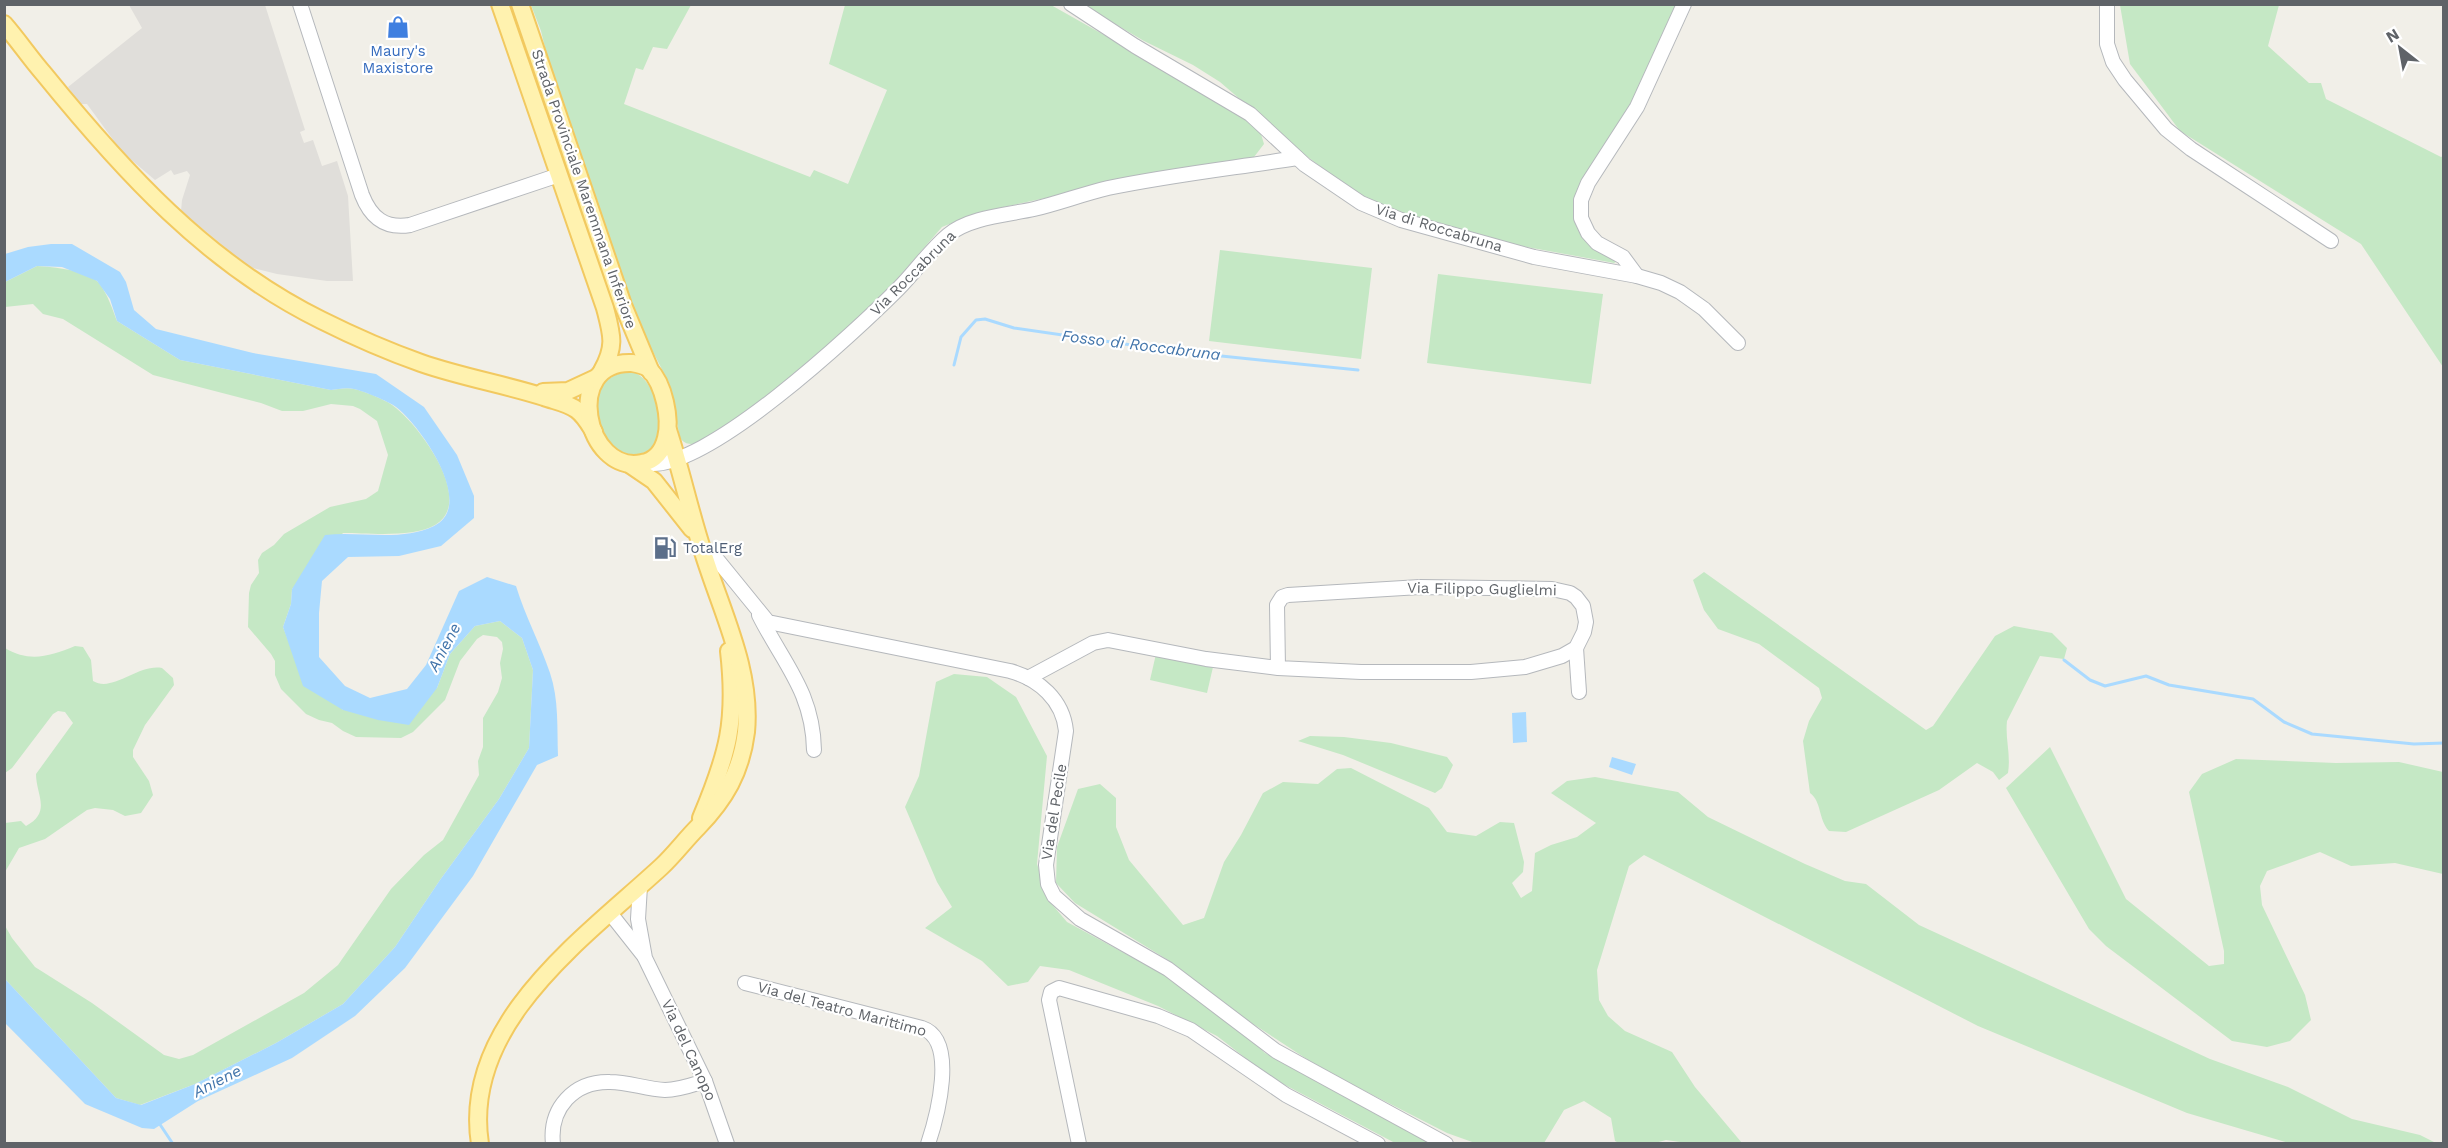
<svg xmlns="http://www.w3.org/2000/svg" width="2448" height="1148" viewBox="0 0 2448 1148" font-family="'Work Sans',sans-serif">
  <style>
    .industrial { fill: #e0deda }
    .green { fill: #c5e8c5 }
    .water { fill: #aadaff }
    .lines { fill: none; stroke-linecap: round; stroke-linejoin: round }
    .stream { stroke: #aadaff; stroke-width: 3 }
    .minor-casing { stroke: #b5b8bc; stroke-width: 16 }
    .major-casing { stroke: #f2c960; stroke-width: 20 }
    .minor { stroke: #fff; stroke-width: 14 }
    .major { stroke: #fff2af; stroke-width: 16 }
    .labels { text-anchor: middle; dominant-baseline: central; stroke-width: 4.5; stroke-linejoin: round; paint-order: stroke }
    .shop-label { font-size: 15px; fill: #366cbe; stroke: #fff }
    .street-label { font-size: 15px; fill: #5f6368; stroke: #fff }
    .service-label { font-size: 15px; fill: #4e5e75; stroke: #fff; text-anchor: start }
    .water-label { font-size: 16px; font-style: italic; fill: #4174aa; stroke: #fff }
  </style>
  <rect width="100%" height="100%" fill="#f1efe8"/>
  <path class="industrial" d="M129 5H265L305 130 300 132 304 143 313 140 322 166 337 161 348 196 353 281H327L277 274 249 267 181 211 182 200 190 175 187 171 174 175 171 170 155 180 122 152 87 104H80L68 87 142 28Z"/>
  <g class="green">
    <path d="M531 5H691L667 49 653 47 643 70 636 68 624 104 810 177 814 170 848 184 887 90 829 64 845 5H1051L1207 93 1254 126 1261 134 1264 144 1254 157 1237 162 1074 192 980 212 942 227 896 280 835 341 742 418 697 443C689 445 685 444 680 438L669 383 635 317 548 60 541 31Z"/>
    <path d="M1083 5H1677L1631 103 1610 136 1578 224 1619 260 1614 263 1500 242 1383 207 1360 196 1305 155 1220 82 1193 65 1144 41Z"/>
    <path d="M2120 5H2279L2268 46 2309 83H2321L2326 99 2441 157 2443 156V367L2361 244 2180 131 2130 64Z"/>
    <path d="M1220 250 1372 268 1361 359 1209 341Z"/>
    <path d="M37 266C53 267 88 270 99 283 108 295 112 308 117 321L180 360 331 390C338 389 347 387 354 389 364 391 389 401 396 408 419 426 476 501 435 525 413 538 368 533 343 533L292 589 291 604 283 627 293 653 343 710 437 688 450 654 475 626 500 621 522 638 533 670 529 748 499 799 440 880 395 947 343 1004 276 1043 195 1084 140 1105 116 1098 5 979 4 924 12 938 35 967 92 1003 164 1055 179 1059 193 1055 304 993 338 965 391 889 424 855 443 840 479 775 478 761 483 747V718L498 692 502 678 500 663 503 649 502 642 497 637 483 635 477 639 460 661 445 700 413 732 401 738 356 737 343 731 332 723 319 720 306 714 281 689 275 675V661L271 654 248 627 249 593 251 585 259 573 258 560 262 553 274 545 284 534 330 507 366 499 378 491 388 455 377 421 360 409 353 406 331 404 303 411H282L261 403 153 375 63 319 43 314 33 304 5 307V282Z"/>
    <path d="M1438 274 1603 294 1591 384 1427 363Z"/>
    <path d="M630 371C655 376 666 423 656 444 653 450 647 453 641 457L619 454C595 426 580 379 630 371Z"/>
    <path d="M1704 572 1926 730 1933 726 1995 636 2014 626 2052 633 2067 648 2064 659 2040 656 2007 721C2005 739 2011 754 2008 773L1999 780 1993 772 1977 763 1939 790 1846 832 1829 831C1818 819 1822 802 1810 793L1803 741 1809 721 1822 698 1819 688 1759 644 1718 629 1704 610 1693 580Z"/>
    <path d="M75 646 83 647 91 660 93 681C113 693 137 664 162 668L173 678 174 685 145 725 133 750V757L149 781 153 795 141 813 125 816 113 810 95 808 87 810 45 839 19 848 5 872V823L21 821 26 826C52 812 36 795 36 774L73 723 65 712 58 711 53 714 12 768 5 773V648C30 663 50 656 75 646Z"/>
    <path d="M1156 654 1213 667 1207 693 1150 680Z"/>
    <path d="M954 674 987 677 1016 697 1047 756 1037 864 1050 902 1067 922 1174 980 1227 1018 1265 1053 1437 1143H1395L1270 1077 1217 1036 1158 1006 1069 970 1040 966 1028 982 1008 986 982 961 925 928 952 907 937 882 905 807 919 776 936 682Z"/>
    <path d="M1310 736 1344 737 1391 743 1447 757 1453 765 1442 788 1435 793 1343 755 1298 741Z"/>
    <path d="M2050 747 2126 899 2209 966 2224 964V951L2189 792 2202 774 2236 759 2336 763 2399 762 2443 772V874L2395 863 2351 866 2320 852 2267 871 2260 886 2262 905 2305 995 2311 1020 2290 1041 2267 1047 2232 1041 2106 946 2089 929 2006 788Z"/>
    <path d="M1351 768 1429 808 1447 832 1476 836 1500 822 1514 823 1524 862 1523 872 1512 883 1521 898 1532 891 1535 853 1551 845 1577 837 1596 823 1551 793 1567 781 1595 777 1678 792 1708 817 1805 864 1845 881 1866 884 1919 925 2210 1059 2288 1087 2352 1119 2420 1135 2436 1143H2289L2187 1113 1978 1026 1644 855 1629 866 1597 970 1599 1000 1608 1016 1625 1031 1672 1052 1695 1087 1742 1143 1694 1144 1666 1140 1655 1143H1619L1615 1141 1611 1118 1584 1101 1564 1110 1544 1143H1475L1447 1133 1322 1069 1235 1012 1168 960 1075 903 1056 883 1057 847 1078 789 1100 784 1116 798V827L1129 860 1183 925 1204 918 1224 862 1241 835 1263 793 1283 782 1318 784 1337 769Z"/>
  </g>
  <g class="water">
    <path d="M51 244H72L120 272 126 282 134 310 156 329 253 353 376 374 424 407 457 455 474 496V518L441 546 399 556 348 557 322 581 319 613V657L345 686 370 698 407 689 426 665 459 591 487 577 516 586C525 616 540 643 550 673 559 699 557 729 558 756L537 765 473 876 405 968 355 1016 292 1058 198 1101 154 1129 142 1128 85 1104 5 1023V979L116 1098 141 1105 195 1084 276 1043 343 1004 395 947 440 880 499 799 529 748 533 670 522 638 500 621 475 626 450 654 437 688 409 725 378 720 343 710 303 686 283 627 291 604 292 589 325 535C360 531 402 542 434 526 477 505 419 424 396 407 388 401 363 391 354 389 347 387 338 389 331 390L180 360 117 321 110 299 97 281 62 267 37 266 5 282V254L28 247Z"/>
    <path d="M1526 712 1527 742 1513 743 1512 713Z"/>
    <path d="M1612 757 1636 764 1632 775 1609 767Z"/>
  </g>
  <g class="lines">
    <g class="stream">
      <path d="M954 365 961 337 976 320 985 319 1014 328 1173 351 1358 370"/>
      <path d="M2064 660 2090 680 2105 686 2146 676 2169 685 2253 699 2284 722 2312 734 2414 744 2444 743"/>
      <path d="M159 1123 173 1144"/>
    </g>
    <g class="minor-casing">
      <g id="minor">
        <path d="M300 4 362 195C371 218 385 229 410 225L559 175"/>
        <path d="M1071 4 1135 46 1250 114 1305 165 1361 203 1401 220 1534 257 1637 276 1661 283 1680 292 1704 309 1738 343"/>
        <path d="M2107 4V44L2113 62 2125 80 2166 129 2191 149 2331 241"/>
        <path d="M1637 276 1623 257 1597 243 1588 233 1581 218V200L1588 183 1637 107 1684 4"/>
        <path d="M645 463C701 477 858 329 898 289 915 272 929 251 948 235 970 217 1007 215 1034 209 1059 203 1083 194 1108 188 1170 175 1234 168 1297 158"/>
        <path d="M703 553 711 552 768 622 1010 671C1039 679 1063 700 1066 731L1046 865 1048 884 1054 896 1080 919 1168 969 1276 1051 1446 1144"/>
        <path d="M759 615C783 663 813 692 814 750"/>
        <path d="M1576 648 1579 692"/>
        <path d="M1028 678 1093 643 1108 640 1206 659 1278 668 1361 672H1471L1525 667 1562 656 1576 648 1584 632 1586 622 1583 606 1576 597 1570 593 1552 589 1420 587 1288 595 1282 597 1277 605 1278 668"/>
        <path d="M640 886 638 919 645 958 705 1081 727 1144"/>
        <path d="M610 913 644 956"/>
        <path d="M745 983 922 1028C958 1040 937 1117 928 1144"/>
        <path d="M553 1144C549 1108 574 1081 610 1082 628 1082 646 1089 665 1090 679 1090 692 1085 705 1081"/>
        <path d="M1079 1144 1049 1000 1051 992 1059 988 1158 1016 1191 1030 1286 1095 1378 1144"/>
      </g>
    </g>
    <g class="major-casing">
      <g id="major">
        <path d="M500 4 605 308C612 335 616 346 602 371"/>
        <path d="M520 4 623 305 651 372"/>
        <path d="M4 24C18 40 30 58 44 74 122 170 207 264 321 320 353 336 387 351 421 363 461 377 503 384 544 397 555 401 568 403 577 410 585 416 589 424 594 432"/>
        <path d="M632 363C638 364 644 365 649 369 664 384 671 419 666 438 663 450 655 461 642 463 585 475 562 360 632 363Z"/>
        <path d="M543 392 568 391 596 378"/>
        <path d="M629 464 654 481 692 529"/>
        <path d="M701 818C728 754 737 721 729 651"/>
        <path d="M480 1144C461 1024 584 938 661 867 674 855 685 840 698 827 725 799 741 772 746 732 752 669 721 611 703 552 690 512 681 470 668 430"/>
      </g>
    </g>
    <use href="#minor" class="minor"/>
    <use href="#major" class="major"/>
  </g>
  <defs>
    <g id="shop-bare" transform="scale(1.8)"><path d="M-5-2.5h2.3a2.7 3.5 0 0 1 5.4 0H5L5.5 6h-11ZM-1.5-2.5h3a1.5 2.3 0 0 0-3 0Z" fill="#3f7fe0" stroke="#fff" stroke-width="2.5" paint-order="stroke"/></g>
    <g id="fuel-bare" transform="scale(1.8)"><path d="M-5.5-6h7V0h2V4h1.3V-2.5L3-4.5l.8-.8L6-3V5H2.5V1h-1V6h-7ZM-4.2-4.7v3.2H.2V-4.7Z" fill="#5c6f8a" stroke="#fff" stroke-width="2.5" paint-order="stroke"/></g>
  </defs>
  <g fill-rule="evenodd">
    <use href="#shop-bare" x="398" y="27"/>
    <use href="#fuel-bare" x="665" y="548"/>
  </g>
  <g class="labels">
    <g class="shop-label">
      <text x="398" y="51">Maury's<tspan x="398" dy="17">Maxistore</tspan></text>
    </g>
    <g class="street-label">
      <text transform="translate(584 189) rotate(71)">Strada Provinciale Maremmana Inferiore</text>
      <text transform="translate(1439 228) rotate(17)">Via di Roccabruna</text>
      <text transform="translate(913 273) rotate(-45)">Via Roccabruna</text>
      <text transform="translate(1482 589) rotate(1)">Via Filippo Guglielmi</text>
      <text transform="translate(1054 812) rotate(-81)">Via del Pecile</text>
      <text transform="translate(842 1009) rotate(15)">Via del Teatro Marittimo</text>
      <text transform="translate(689 1050) rotate(65)">Via del Canopo</text>
    </g>
    <g class="service-label">
      <text x="683" y="548">TotalErg</text>
    </g>
    <g class="water-label">
      <text transform="translate(1141 345) rotate(7)">Fosso di Roccabruna</text>
      <text transform="translate(444 647) rotate(-62)">Aniene</text>
      <text transform="translate(217 1081) rotate(-27)">Aniene</text>
    </g>
  </g>
  <rect width="2448" height="1148" fill="none" stroke="#5f6368" stroke-width="12"/>
  <g transform="translate(2400 48) rotate(329)" stroke="#ffffff" stroke-width="4.5" paint-order="stroke">
  <path d="M0-4.5L10 22L0 15L-10 22Z" fill="#5f6368"/>
  <text y="-9" font-size="16" font-weight="bold" text-anchor="middle" fill="#5f6368">N</text>
  </g>
</svg>
